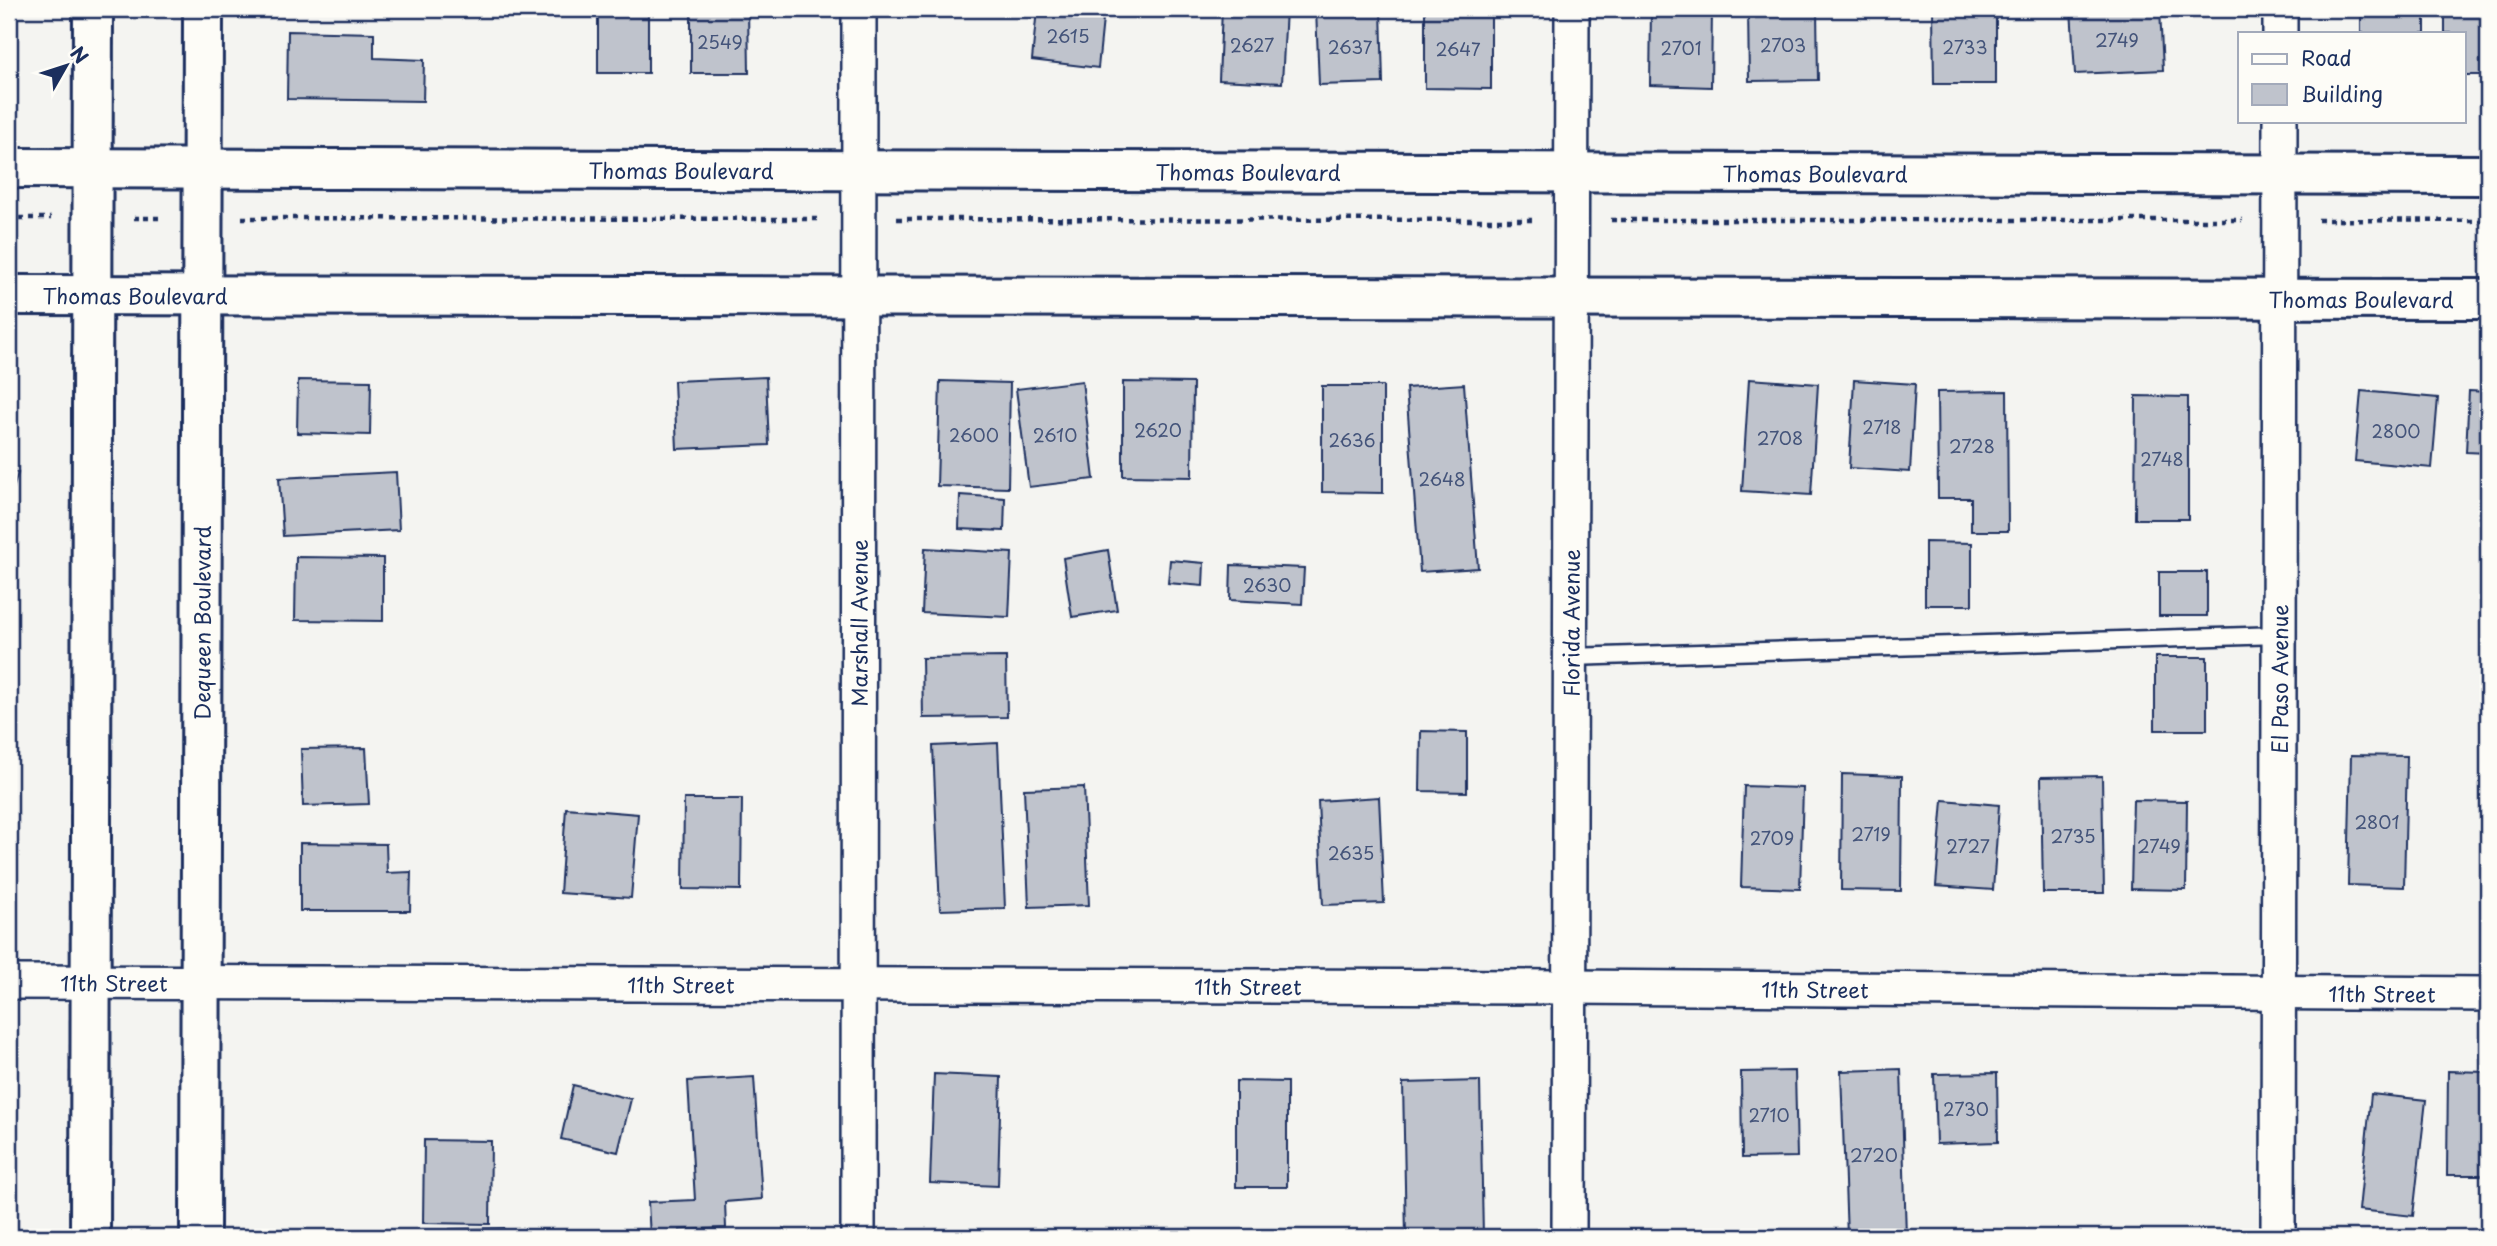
<svg xmlns="http://www.w3.org/2000/svg" width="2497" height="1246" viewBox="0 0 2497 1246" font-family="'Playpen Sans',sans-serif">
  <style>
    .building { fill: #bfc3cc; stroke: #1b2f5e; stroke-width: 2 }
    .lines { fill: none; stroke-linecap: round; stroke-linejoin: round }
    .lane-casing { stroke: #1b2f5e; stroke-width: 21 }
    .street-casing { stroke: #1b2f5e; stroke-width: 38 }
    .secondary-casing { stroke: #1b2f5e; stroke-width: 44 }
    .path { stroke: #1b2f5e; stroke-width: 4.5; stroke-dasharray: 5 5; stroke-linecap: butt }
    .lane { stroke: #fdfcf7; stroke-width: 16 }
    .street { stroke: #fdfcf7; stroke-width: 33 }
    .secondary { stroke: #fdfcf7; stroke-width: 38 }
    .labels { text-anchor: middle; dominant-baseline: central; stroke-width: 7; stroke-linejoin: round; paint-order: stroke }
    .number-label { font-size: 18px; fill: #44547a }
    .street-label { font-size: 21px; fill: #1b2f5e; stroke: #fdfcf7 }
  </style>
  <rect width="100%" height="100%" fill="#f4f4f1"/>
  <filter id="ink" filterUnits="userSpaceOnUse"><feTurbulence type="fractalNoise" baseFrequency=".0143" numOctaves="2"/><feDisplacementMap in="SourceGraphic" scale="14" xChannelSelector="R" yChannelSelector="G"/><feConvolveMatrix kernelMatrix="1 2 1 2 8 2 1 2 1" color-interpolation-filters="sRGB"/></filter>
  <g filter="url(#ink)">
    <g class="building">
      <rect x="598" y="9" width="50" height="64"/>
      <path d="M691 9H748L749 73H691Z"/>
      <path d="M1037 9H1104L1098 68 1032 60Z"/>
      <path d="M1222 9H1286L1282 83 1219 80Z"/>
      <path d="M1316 9H1381L1383 83 1319 85Z"/>
      <path d="M1425 9H1491V89L1425 88Z"/>
      <path d="M1651 9H1712L1711 87 1650 85Z"/>
      <path d="M1748 9H1817L1818 80 1749 81Z"/>
      <path d="M1933 9H1996V84H1934Z"/>
      <path d="M2071 9H2160L2163 70 2075 74Z"/>
      <rect x="2361" y="9" width="64" height="24"/>
      <path d="M2445 9H2488V75H2464V33H2445Z"/>
      <path d="M288 31 374 33V58L424 60 423 101 287 99Z"/>
      <path d="M766 377 769 445 677 449 674 381Z"/>
      <path d="M1749 379 1818 384 1811 495 1742 491Z"/>
      <path d="M298 380 371 381 370 435 297 433Z"/>
      <path d="M1854 380 1915 384 1910 472 1849 468Z"/>
      <path d="M940 381 1010 383 1008 488 937 486Z"/>
      <path d="M1082 381 1094 479 1029 487 1016 389Z"/>
      <path d="M1123 382 1193 383 1192 477 1123 476Z"/>
      <path d="M1464 384 1478 568 1420 572 1406 388Z"/>
      <path d="M1322 386H1383V493L1322 492Z"/>
      <path d="M2007 391 2008 531H1971V498H1938L1937 392Z"/>
      <path d="M2361 391 2438 398 2432 468 2355 461Z"/>
      <path d="M2469 391 2488 392V453L2466 452Z"/>
      <path d="M2136 396 2188 397V519H2135Z"/>
      <path d="M9 470 18 473 9 503Z"/>
      <path d="M396 472 399 530 283 536 279 478Z"/>
      <path d="M960 495 1005 498 1004 531 959 529Z"/>
      <path d="M1925 542 1972 543V605H1925Z"/>
      <path d="M925 548 1012 553 1009 617 922 613Z"/>
      <path d="M1108 550 1117 610 1072 617 1063 558Z"/>
      <path d="M296 557 383 558V621L295 620Z"/>
      <path d="M1170 560 1204 563 1203 586 1168 583Z"/>
      <path d="M1231 565 1304 568 1302 604 1230 600Z"/>
      <rect x="2159" y="572" width="48" height="44"/>
      <path d="M1006 657 1007 717 923 718 922 658Z"/>
      <rect x="2155" y="657" width="52" height="73"/>
      <path d="M1421 731 1467 732V792L1420 791Z"/>
      <path d="M998 743 1005 908 940 910 933 746Z"/>
      <path d="M366 748 369 804 303 806 301 749Z"/>
      <path d="M2351 755 2407 756 2404 887 2348 885Z"/>
      <path d="M1842 774 1902 776 1901 891 1841 890Z"/>
      <path d="M2102 776 2104 893H2043L2041 777Z"/>
      <path d="M1744 786 1803 788 1800 889 1741 887Z"/>
      <path d="M1084 787 1089 905 1029 907 1024 789Z"/>
      <path d="M1379 797 1384 903 1323 905 1318 801Z"/>
      <path d="M684 799H742L741 890 683 889Z"/>
      <path d="M1943 800 1999 805 1993 890 1936 886Z"/>
      <path d="M2133 800 2187 801 2186 890 2131 889Z"/>
      <path d="M566 808 638 814 631 898 560 893Z"/>
      <path d="M300 843 386 844 387 873 411 872 410 911H300Z"/>
      <path d="M1901 1069 1906 1237H1847L1841 1071Z"/>
      <path d="M1795 1071 1797 1157 1742 1158 1741 1072Z"/>
      <path d="M2448 1071 2488 1072V1175H2447Z"/>
      <path d="M1997 1073 1998 1142 1936 1144 1934 1074Z"/>
      <path d="M934 1074 1001 1077 998 1186 930 1183Z"/>
      <path d="M754 1077 762 1199 725 1202 726 1228 680 1230V1237H650L648 1202 695 1200 688 1081Z"/>
      <path d="M1236 1081 1287 1082V1187H1236Z"/>
      <path d="M1480 1081 1483 1237H1406L1403 1083Z"/>
      <path d="M573 1085 631 1099 618 1152 561 1139Z"/>
      <path d="M2371 1094 2426 1100 2413 1216 2359 1210Z"/>
      <path d="M424 1140 491 1141 490 1224 423 1223Z"/>
      <path d="M504 1228V1237H450V1229Z"/>
    </g>
    <g class="lines">
      <g class="lane-casing">
        <path id="lane" d="M1570 657 2279 635"/>
      </g>
      <g class="street-casing">
        <g id="street">
          <path d="M2280 33V9"/>
          <path id="s1" d="M9 982 1570 987 2488 994"/>
          <path id="s2" d="M858 1237 859 9"/>
          <path id="s3" d="M1569 1237 1572 9"/>
          <path id="s4" d="M2278 1237 2280 121"/>
        </g>
      </g>
      <g class="secondary-casing">
        <g id="secondary">
          <path id="s5" d="M9 168 2488 175"/>
          <path id="s6" d="M9 295 2488 299"/>
          <path d="M90 1237 93 9"/>
          <path id="s7" d="M200 1237 203 9"/>
        </g>
      </g>
      <g class="path">
        <path d="M9 218H51"/>
        <path d="M134 218H163"/>
        <path d="M242 218 821 219"/>
        <path d="M897 219 1535 220"/>
        <path d="M1611 220H2242"/>
        <path d="M2318 220 2488 221"/>
      </g>
      <use href="#lane" class="lane"/>
      <use href="#street" class="street"/>
      <use href="#secondary" class="secondary"/>
    </g>
  </g>
  <g class="labels">
    <g class="number-label">
      <text x="1068" y="35">2615</text>
      <text x="2117" y="39">2749</text>
      <text x="720" y="41">2549</text>
      <text x="1252" y="44">2627</text>
      <text x="1783" y="44">2703</text>
      <text x="1350" y="46">2637</text>
      <text x="1965" y="46">2733</text>
      <text x="1681" y="47">2701</text>
      <text x="1458" y="48">2647</text>
      <text x="1882" y="426">2718</text>
      <text x="1158" y="429">2620</text>
      <text x="2396" y="430">2800</text>
      <text x="974" y="434">2600</text>
      <text x="1055" y="434">2610</text>
      <text x="1780" y="437">2708</text>
      <text x="1352" y="439">2636</text>
      <text x="1972" y="445">2728</text>
      <text x="2162" y="458">2748</text>
      <text x="1442" y="478">2648</text>
      <text x="1267" y="584">2630</text>
      <text x="2377" y="821">2801</text>
      <text x="1871" y="833">2719</text>
      <text x="2073" y="835">2735</text>
      <text x="1772" y="837">2709</text>
      <text x="1968" y="845">2727</text>
      <text x="2159" y="845">2749</text>
      <text x="1351" y="852">2635</text>
      <text x="1966" y="1108">2730</text>
      <text x="1769" y="1114">2710</text>
      <text x="1874" y="1154">2720</text>
    </g>
    <g class="street-label">
      <text stroke="none"><textPath href="#s5" startOffset="672">Thomas Boulevard</textPath></text>
      <text stroke="none"><textPath href="#s5" startOffset="1239">Thomas Boulevard</textPath></text>
      <text stroke="none"><textPath href="#s5" startOffset="1806">Thomas Boulevard</textPath></text>
      <text stroke="none"><textPath href="#s6" startOffset="126">Thomas Boulevard</textPath></text>
      <text stroke="none"><textPath href="#s6" startOffset="2352">Thomas Boulevard</textPath></text>
      <text stroke="none"><textPath href="#s7" startOffset="614">Dequeen Boulevard</textPath></text>
      <text stroke="none"><textPath href="#s2" startOffset="614">Marshall Avenue</textPath></text>
      <text stroke="none"><textPath href="#s3" startOffset="614">Florida Avenue</textPath></text>
      <text stroke="none"><textPath href="#s4" startOffset="558">El Paso Avenue</textPath></text>
      <text stroke="none"><textPath href="#s1" startOffset="105">11th Street</textPath></text>
      <text stroke="none"><textPath href="#s1" startOffset="672">11th Street</textPath></text>
      <text stroke="none"><textPath href="#s1" startOffset="1239">11th Street</textPath></text>
      <text stroke="none"><textPath href="#s1" startOffset="1806">11th Street</textPath></text>
      <text stroke="none"><textPath href="#s1" startOffset="2373">11th Street</textPath></text>
    </g>
  </g>
  <rect width="2497" height="1246" fill="none" stroke="#fdfcf7" stroke-width="35"/>
  <rect x="18" y="18" width="2462" height="1211" fill="none" stroke="#1b2f5e" stroke-width="2.5" filter="url(#ink)"/>
  <rect x="2238" y="32" width="228" height="91" fill="#fdfcf7" stroke="#a3aaba" stroke-width="2"/>
  <rect x="2252" y="54" width="35" height="10" fill="#fdfcf7" stroke="#a3aaba" stroke-width="2"/>
  <text x="2301" y="66" font-size="21" fill="#1b2f5e">Road</text>
  <rect x="2252" y="84" width="35" height="21" fill="#bfc3cc" stroke="#a3aaba" stroke-width="2"/>
  <text x="2301" y="102" font-size="21" fill="#1b2f5e">Building</text>
  <g transform="translate(66 66) rotate(51)" stroke="#fdfcf7" stroke-width="5" paint-order="stroke">
  <path d="M0-5L12 26L0 18L-12 26Z" fill="#1b2f5e"/>
  <text y="-10" font-size="19" font-weight="bold" text-anchor="middle" fill="#1b2f5e">N</text>
  </g>
</svg>
